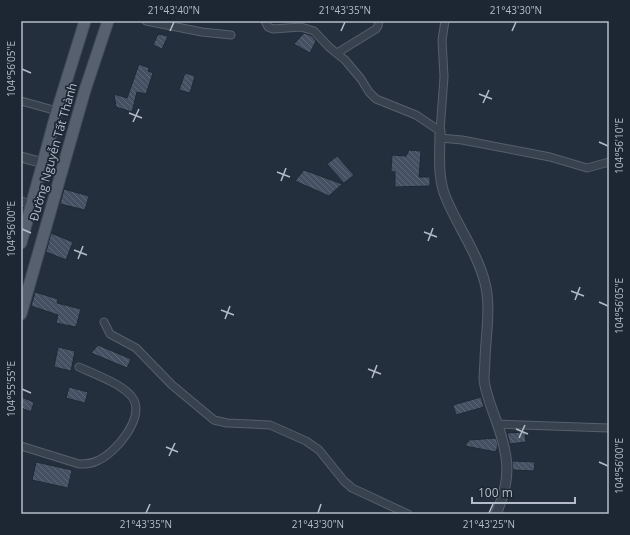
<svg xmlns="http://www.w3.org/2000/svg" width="630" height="535" viewBox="0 0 630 535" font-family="'Open Sans',sans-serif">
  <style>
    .building { fill: url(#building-back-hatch); stroke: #1f2835 }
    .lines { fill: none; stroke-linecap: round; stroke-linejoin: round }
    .minor-casing { stroke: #565f6c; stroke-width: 9 }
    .tertiary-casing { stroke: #565f6c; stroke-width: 11 }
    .primary-casing { stroke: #414a57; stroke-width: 13 }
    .minor { stroke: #38414e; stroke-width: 7 }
    .tertiary { stroke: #38414e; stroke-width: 9 }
    .primary { stroke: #56606e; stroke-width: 11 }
    .ticks { fill: none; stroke: #b4bcc9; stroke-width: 1.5 }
    .labels { text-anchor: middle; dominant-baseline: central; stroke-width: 3.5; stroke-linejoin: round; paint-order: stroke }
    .street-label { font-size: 12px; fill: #b4bcc9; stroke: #1d2633 }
    .neatline { fill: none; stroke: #b4bcc9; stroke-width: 1.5 }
    .ticks-label { font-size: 10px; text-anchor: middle; fill: #b4bcc9 }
  </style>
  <defs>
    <pattern id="building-back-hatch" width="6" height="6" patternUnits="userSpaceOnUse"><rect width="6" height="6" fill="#455162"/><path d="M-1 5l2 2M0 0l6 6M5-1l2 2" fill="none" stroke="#5d6877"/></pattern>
  </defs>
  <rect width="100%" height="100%" fill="#242f3e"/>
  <g class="building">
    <path d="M304 33 312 36 316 41 310 53 294 44Z"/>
    <path d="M158 34 168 36 162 49 153 45Z"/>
    <path d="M139 64 149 68 148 71 153 73 146 94 137 92 132 112 116 107 114 94 127 98Z"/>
    <path d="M185 73 195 76 190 93 179 90Z"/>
    <path d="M409 150 421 151 419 177H430V186L395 187V172L391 171 392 155 406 156Z"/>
    <path d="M337 156 354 175 344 183 327 164Z"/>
    <path d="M304 170 342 184 329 196 295 181Z"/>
    <path d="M64 189 89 196 85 210 60 204Z"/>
    <path d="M51 233 73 242 66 260 46 252Z"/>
    <path d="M35 292 58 299 57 303 81 309 76 327 56 323 58 315 31 306Z"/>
    <path d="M98 345 131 359 127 368 91 353Z"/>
    <path d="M58 347 75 351 71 371 54 367Z"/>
    <path d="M69 387 88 392 85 403 66 398Z"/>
    <path d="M21 397 34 402 31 412 21 408Z"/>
    <path d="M481 397 484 407 456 415 453 405Z"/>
    <path d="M525 432 526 442 510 444 507 433Z"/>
    <path d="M496 438 498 445 496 452 465 446 469 440Z"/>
    <path d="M512 461 535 462 534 471 513 470Z"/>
    <path d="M36 462 72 470 68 488 32 480Z"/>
  </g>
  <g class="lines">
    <g class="minor-casing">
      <g id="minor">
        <path d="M146 21 202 32 231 35"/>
        <path d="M265 21 268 27 273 29 301 27 314 31 329 47 345 60 361 79 369 92 376 99 416 115 440 131"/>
        <path d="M337 53 376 29 378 26 379 21"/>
        <path d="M21 101 57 111"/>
        <path d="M440 131 444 77 442 40 445 21"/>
        <path d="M440 138 462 140 550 157 587 168 609 162"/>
        <path d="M21 201 32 204"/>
        <path d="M104 322 110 334 136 348 172 385 214 420 227 423 270 425 306 441 319 450 344 481 352 488 408 514"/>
        <path d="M497 424 609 428"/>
        <path d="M21 446 79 464C86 464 92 464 99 460 116 452 143 420 134 400 126 385 94 374 79 367"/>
      </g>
    </g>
    <g class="tertiary-casing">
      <g id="tertiary">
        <path d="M440 131C440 152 437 178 446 198 458 227 477 252 485 283 491 307 486 334 485 358 485 365 484 373 484 380 486 394 491 407 496 420 509 456 512 478 496 514"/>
        <path d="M21 157 43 163"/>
      </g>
    </g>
    <g class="primary-casing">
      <g id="primary">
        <path d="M21 243 57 111 85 21"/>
        <path d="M21 314 85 90 108 21"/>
      </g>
    </g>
    <use href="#minor" class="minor"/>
    <use href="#tertiary" class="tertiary"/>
    <use href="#primary" class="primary"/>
  </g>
  <path class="ticks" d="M170 31 174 22M341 31 345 22M512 31 516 22M22 69 31 73M479 94 492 99M483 103 489 90M129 113 142 118M133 122 139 109M599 142 608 146M277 172 290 177M281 181 286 168M22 229 31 233M424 232 437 237M428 241 433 228M74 250 87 255M78 259 83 246M571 291 584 296M575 300 580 287M599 302 608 306M221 310 234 315M225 319 230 306M368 369 381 374M372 378 377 365M22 389 31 393M516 429 528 434M519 438 525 425M166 447 178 452M169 456 175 443M599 462 608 466M146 513 150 504M318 513 321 504M489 513 493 504"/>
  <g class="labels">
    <g class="street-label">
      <text transform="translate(53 152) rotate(-74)">Đường Nguyễn Tất Thành</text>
    </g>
  </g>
  <rect width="630" height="535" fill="none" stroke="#1d2633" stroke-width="44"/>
  <path d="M472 497v6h103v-6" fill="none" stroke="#b4bcc9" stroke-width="2"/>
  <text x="478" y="497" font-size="12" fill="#b4bcc9" stroke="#1d2633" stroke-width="3" paint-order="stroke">100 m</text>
  <rect x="22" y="22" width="586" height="491" class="neatline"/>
  <g class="ticks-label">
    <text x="174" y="14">21°43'40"N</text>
    <text x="345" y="14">21°43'35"N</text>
    <text x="516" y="14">21°43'30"N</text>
    <text transform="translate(11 69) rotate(-90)" y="4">104°56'05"E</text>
    <text transform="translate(619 146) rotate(-90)" y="4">104°56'10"E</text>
    <text transform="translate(11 229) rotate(-90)" y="4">104°56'00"E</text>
    <text transform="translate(619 306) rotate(-90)" y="4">104°56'05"E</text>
    <text transform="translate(11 389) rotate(-90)" y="4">104°55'55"E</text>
    <text transform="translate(619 466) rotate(-90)" y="4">104°56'00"E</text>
    <text x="146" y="528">21°43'35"N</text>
    <text x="318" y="528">21°43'30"N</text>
    <text x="489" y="528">21°43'25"N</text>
  </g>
</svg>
